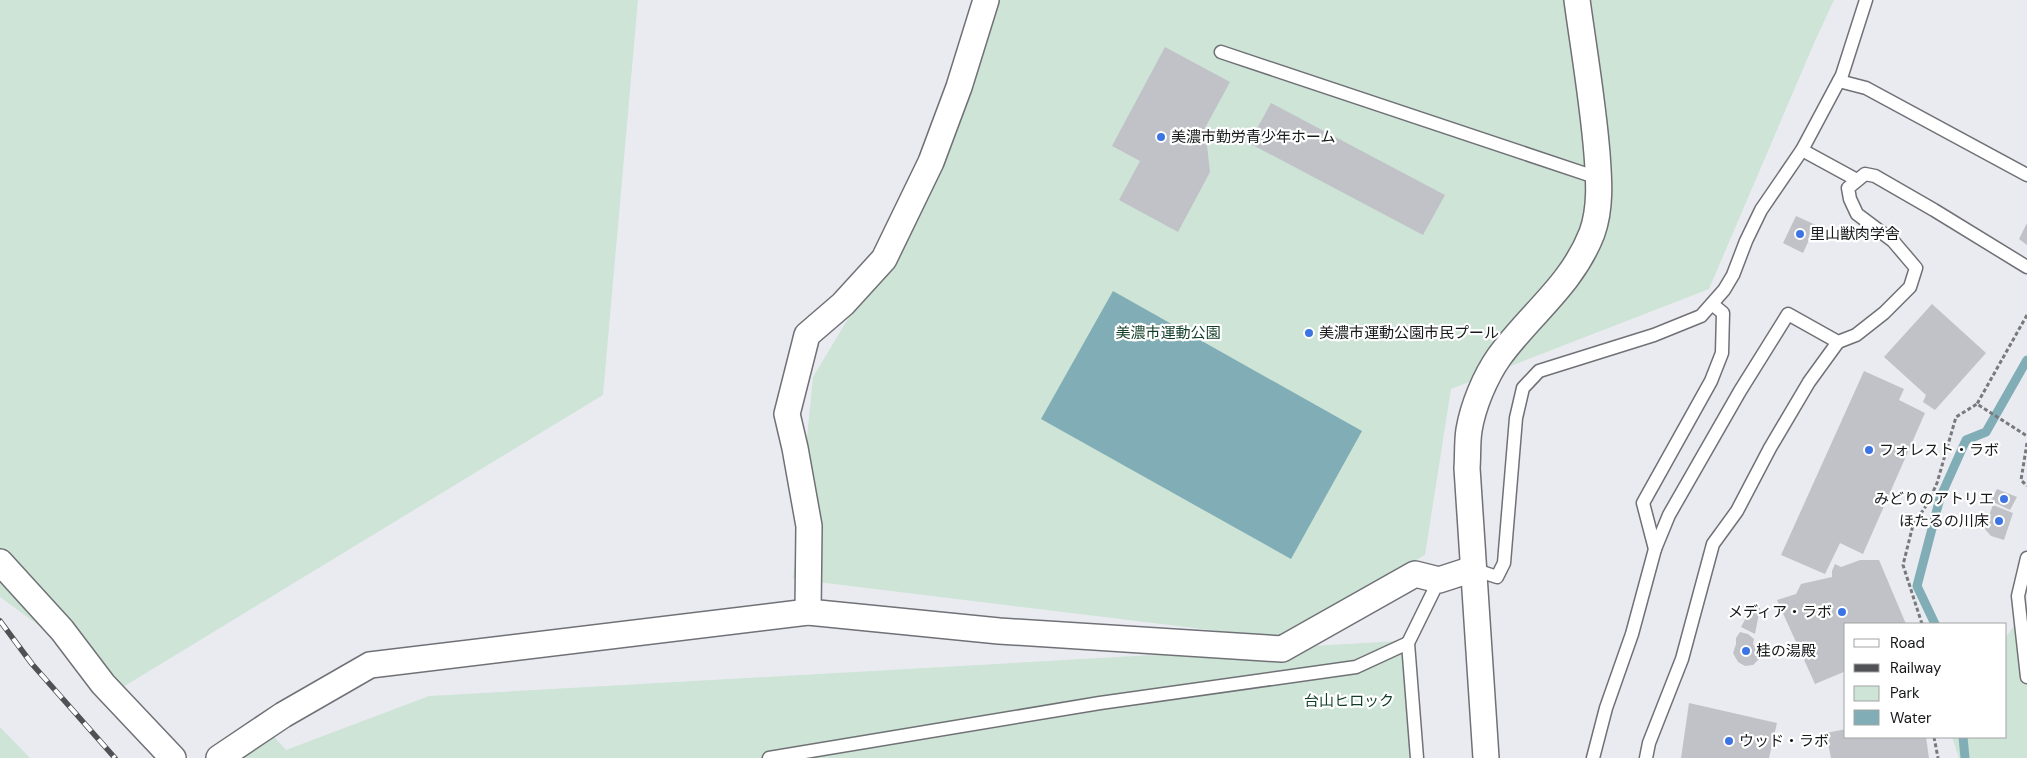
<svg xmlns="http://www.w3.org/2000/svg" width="2027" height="758" viewBox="0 0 2027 758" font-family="'DM Sans','Noto Sans JP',sans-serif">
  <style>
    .green { fill: #cde4d6 }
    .water { fill: #80adb6 }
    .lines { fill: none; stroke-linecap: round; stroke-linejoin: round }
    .stream { stroke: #80adb6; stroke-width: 9 }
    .building { fill: #c1c2c7 }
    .service-casing { stroke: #707176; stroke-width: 15 }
    .minor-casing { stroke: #707176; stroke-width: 28 }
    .path { stroke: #78797d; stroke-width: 3; stroke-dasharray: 4 2.5; stroke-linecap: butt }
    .service { stroke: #fff; stroke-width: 12 }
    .minor { stroke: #fff; stroke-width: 25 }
    .rail-casing { stroke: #505154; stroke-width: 5.5 }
    .rail { stroke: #fff; stroke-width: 4; stroke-dasharray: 11; stroke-linecap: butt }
    .poi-dot { fill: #3d74e4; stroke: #fff; stroke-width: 2 }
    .labels { text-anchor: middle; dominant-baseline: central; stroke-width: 4.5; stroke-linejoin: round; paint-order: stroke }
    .poi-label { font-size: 15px; fill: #17181a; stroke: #fff; text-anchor: start }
    .park-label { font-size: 15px; fill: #113e28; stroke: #fff }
  </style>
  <rect width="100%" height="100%" fill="#eaebf1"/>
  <g class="green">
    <path d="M0 0H638L603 395 123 687 0 597Z"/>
    <path d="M986 0H1834L1815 41 1709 289 1451 389 1425 555 1276 638 793 579 813 377 884 259Z"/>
    <path d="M2027 607V758H1959L1952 737H2006V637Z"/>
    <path d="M1400 641 1413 758H240L269 731 286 750 429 696Z"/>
    <path d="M0 727 30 758H0Z"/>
  </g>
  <path class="water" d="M1113 291 1362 431 1291 559 1041 419Z"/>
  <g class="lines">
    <g class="stream">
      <path d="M1935 624 1917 586 1940 498 1966 440 1986 432 2027 360"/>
      <path d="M1963 737 1965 758"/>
    </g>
  </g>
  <g class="building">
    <path d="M1165 47 1230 82 1205 128 1210 172 1178 232 1119 200 1140 161 1112 146Z"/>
    <path d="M1271 103 1445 195 1423 235 1249 143Z"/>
    <path d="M1796 216 1816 225 1803 253 1783 243Z"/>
    <path d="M2027 223V245L2019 239Z"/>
    <path d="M1932 304 1986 353 1935 410 1923 402 1926 395 1884 357Z"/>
    <path d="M1864 371 1904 389 1899 400 1925 413 1863 554 1840 543 1825 574 1781 555Z"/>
    <path d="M1997 489 2017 497 2010 510 1991 501Z"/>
    <path d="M1993 505 2013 513 2004 540 1991 536 1984 528Z"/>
    <path d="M1860 560H1879L1906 624H1846V671L1815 684 1777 600 1796 594 1801 584 1832 577V571L1835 564 1841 567Z"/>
    <path d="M1754 603 1760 608 1755 634 1741 627Z"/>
    <path d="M1740 632 1748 634 1754 639 1753 644 1762 656 1753 665 1745 666 1738 662 1733 653 1736 644V638Z"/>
    <path d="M1689 703 1777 723 1769 758H1681Z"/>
    <path d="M1846 729V737H1926L1929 758H1831L1826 733Z"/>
  </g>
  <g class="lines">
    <g class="service-casing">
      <g id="service">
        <path d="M1221 52 1598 178"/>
        <path d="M1839 81 1866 88 2027 175"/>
        <path d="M1802 150 1857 180"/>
        <path d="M1655 549 1643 503 1711 381 1722 353 1723 313 1712 304"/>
        <path d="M2027 558 2018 596 2027 677"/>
        <path d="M1473 569 1497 577 1504 563 1516 418 1523 388 1539 371 1654 335 1701 316 1724 290 1733 275 1746 241 1761 210 1802 150 1842 75 1866 0"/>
        <path d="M769 758 1100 703 1356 667 1408 643"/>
        <path d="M1417 758 1408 643 1439 580"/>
        <path d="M1593 758 1606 708 1632 634 1655 549 1669 515 1740 391 1788 314 1838 342 1856 335 1884 313 1910 287 1916 268 1893 241 1857 214 1850 199 1848 188 1865 174 1875 176 1934 210 2027 267"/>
        <path d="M1646 758 1649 743 1682 659 1713 544 1737 511 1770 448 1809 382 1838 342"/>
      </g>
    </g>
    <g class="minor-casing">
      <g id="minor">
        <path d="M0 562 62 630 103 684 173 758"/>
        <path d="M808 612 809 526 795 448 787 414 807 335 843 304 884 259 931 162 959 87 986 0"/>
        <path d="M219 758 283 715 370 665 808 612 999 631 1282 649 1415 574 1439 580 1473 569"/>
        <path d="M1486 758 1467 468C1468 456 1467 443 1469 430 1473 406 1485 377 1499 357 1530 314 1572 285 1592 233 1601 208 1599 180 1597 154 1593 103 1584 51 1577 0"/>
      </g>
    </g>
    <g class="path">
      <path d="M2027 315 1977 404 2027 436"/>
      <path d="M2027 443 2021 480 2027 486"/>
      <path d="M1922 624 1903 565 1913 525 1928 503 1937 483 1956 417 1977 404"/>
      <path d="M1934 737 1938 758"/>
    </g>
    <use href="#service" class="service"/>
    <use href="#minor" class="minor"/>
    <g class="rail-casing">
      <path id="rail" d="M0 621 32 664 115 758"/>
    </g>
    <use href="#rail" class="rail"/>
  </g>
  <g class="poi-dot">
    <circle cx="1161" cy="137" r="5"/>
    <circle cx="1800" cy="234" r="5"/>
    <circle cx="1309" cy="333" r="5"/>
    <circle cx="1869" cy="450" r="5"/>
    <circle cx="2004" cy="499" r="5"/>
    <circle cx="1999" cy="521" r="5"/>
    <circle cx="1842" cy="612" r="5"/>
    <circle cx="1746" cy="651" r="5"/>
    <circle cx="1729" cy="741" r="5"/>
  </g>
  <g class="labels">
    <g class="poi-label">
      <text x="1171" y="137">美濃市勤労青少年ホーム</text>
      <text x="1810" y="234">里山獣肉学舎</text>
      <text x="1319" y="333">美濃市運動公園市民プール</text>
      <text x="1879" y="450">フォレスト・ラボ</text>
      <text x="1994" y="499" text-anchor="end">みどりのアトリエ</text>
      <text x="1989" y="521" text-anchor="end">ほたるの川床</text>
      <text x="1832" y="612" text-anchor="end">メディア・ラボ</text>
      <text x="1756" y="651">桂の湯殿</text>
      <text x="1739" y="741">ウッド・ラボ</text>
    </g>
    <g class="park-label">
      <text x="1168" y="333">美濃市運動公園</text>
      <text x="1349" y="701">台山ヒロック</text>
    </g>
  </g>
  <rect x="1844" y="623" width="162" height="115" fill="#ffffff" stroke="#a2a3a3"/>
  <rect x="1854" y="639" width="25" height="8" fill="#ffffff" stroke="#a2a3a3"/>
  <text x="1890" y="648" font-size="15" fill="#17181a">Road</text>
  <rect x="1854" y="664" width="25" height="8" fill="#505154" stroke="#a2a3a3"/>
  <text x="1890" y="673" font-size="15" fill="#17181a">Railway</text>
  <rect x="1854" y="686" width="25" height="15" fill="#cde4d6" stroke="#a2a3a3"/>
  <text x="1890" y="698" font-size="15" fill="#17181a">Park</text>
  <rect x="1854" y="710" width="25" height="15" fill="#80adb6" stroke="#a2a3a3"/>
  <text x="1890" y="723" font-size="15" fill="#17181a">Water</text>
</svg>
